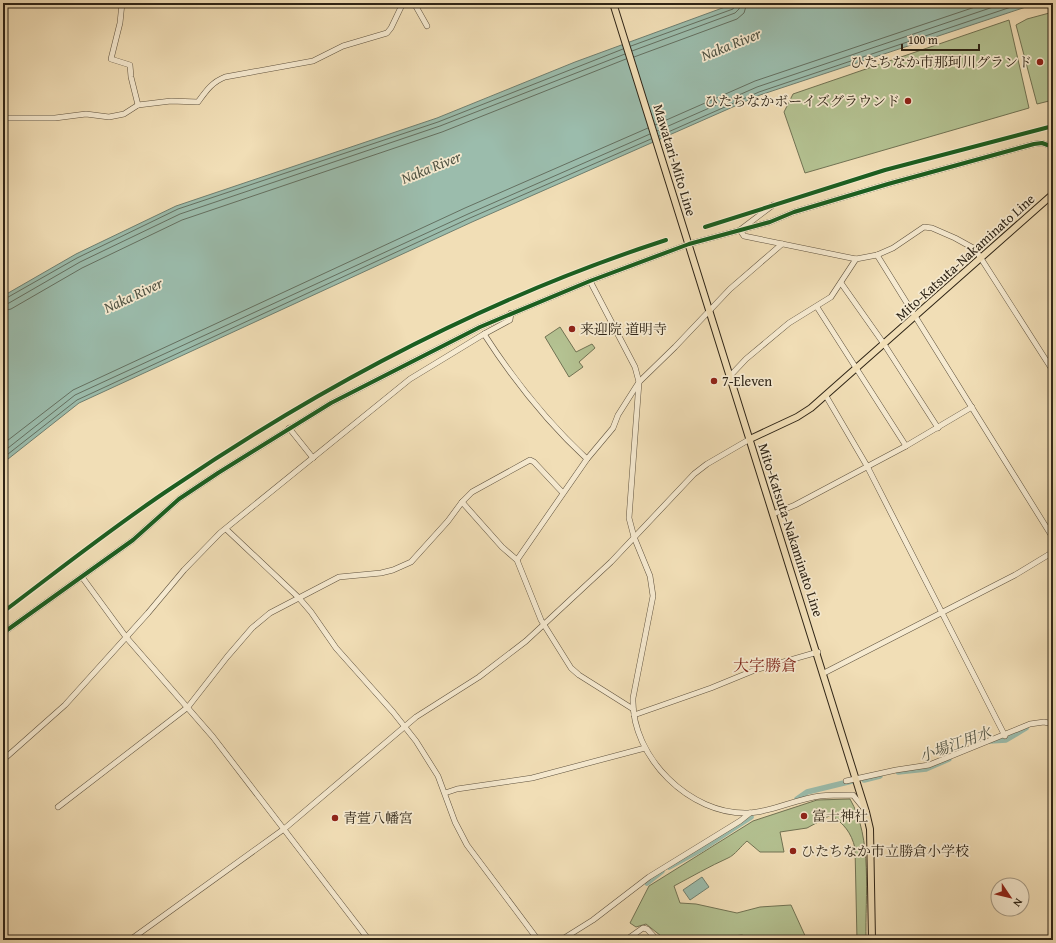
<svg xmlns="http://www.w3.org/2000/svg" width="1056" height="943" viewBox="0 0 1056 943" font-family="'Gentium Book Plus','Noto Serif JP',serif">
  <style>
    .green { fill: #b4c292; stroke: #717354 }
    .water { fill: #9bbcac; stroke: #6f7f70 }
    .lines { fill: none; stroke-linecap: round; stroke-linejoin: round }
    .shore { stroke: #647061; stroke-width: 1 }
    .canal { stroke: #9bbcac; stroke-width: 5.5 }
    .minor-casing { stroke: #5f523e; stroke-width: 6 }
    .major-casing { stroke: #2e2416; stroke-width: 8 }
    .minor { stroke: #f6ead0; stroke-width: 5 }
    .major { stroke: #f1deb6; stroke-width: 6 }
    .cycleway-casing { stroke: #f6ead0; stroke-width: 6 }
    .cycleway { stroke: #1b5e20; stroke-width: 4 }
    .poi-dot { fill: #8f2418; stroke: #f6ead0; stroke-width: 1.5 }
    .labels { text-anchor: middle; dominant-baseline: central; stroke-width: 3.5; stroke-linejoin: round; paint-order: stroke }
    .poi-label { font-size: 14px; fill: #2e2416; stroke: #f6ead0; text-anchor: start }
    .street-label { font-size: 14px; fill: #2e2416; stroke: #f6ead0 }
    .water-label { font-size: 15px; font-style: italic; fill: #4f5243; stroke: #f6ead0 }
    .quarter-label { font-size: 16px; fill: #7a1f14; stroke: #f6ead0 }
  </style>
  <rect width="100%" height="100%" fill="#f1deb6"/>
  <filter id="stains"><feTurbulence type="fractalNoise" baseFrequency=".005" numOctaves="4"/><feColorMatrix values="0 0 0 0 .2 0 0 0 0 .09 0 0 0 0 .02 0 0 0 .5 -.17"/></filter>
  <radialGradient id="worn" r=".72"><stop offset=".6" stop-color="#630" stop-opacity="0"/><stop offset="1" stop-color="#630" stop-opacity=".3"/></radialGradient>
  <g class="green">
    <path d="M1053 12V100L1037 104 1016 25 1027 19Z"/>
    <path d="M1009 20 1029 108 805 173 784 112 793 94Z"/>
    <path d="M560 327 576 352 592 344 595 348 579 362 583 367 569 377 545 337Z"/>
    <path d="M850 799C873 839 865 895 866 940H857L855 848C851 832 844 824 831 815L807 828 780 832 784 852H760L747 841C741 846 735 855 728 858 710 866 691 877 674 886L680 903 696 904 737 913 760 907 791 905 807 940H754L742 935 733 936 725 940H666L646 924 636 927 630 923 649 886 753 821 817 800Z"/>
  </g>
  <g class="water">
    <path d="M736 3H1038L760 95 472 222 79 403 3 463V296L76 254 176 206 437 118 575 62Z"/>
    <path d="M702 877 709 887 690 900 683 890Z"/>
  </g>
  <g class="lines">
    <g class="shore">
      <path d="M631 46 733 9 736 3"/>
      <path d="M632 51 735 13 739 9 741 3"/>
      <path d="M634 57 737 19 744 13 747 3"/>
      <path d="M655 125 755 81 987 3"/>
      <path d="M657 131 757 87 1005 3"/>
      <path d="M659 136 759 92 1023 3"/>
      <path d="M3 300 77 258 178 209 438 122 623 49"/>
      <path d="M3 305 9 303 80 262 180 214 440 126 625 54"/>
      <path d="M3 311 11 309 82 268 182 220 442 132 626 59"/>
      <path d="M3 444 73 390 465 208 648 128"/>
      <path d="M3 452 75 395 468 214 650 134"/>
      <path d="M3 458 77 400 470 218 651 139"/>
    </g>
    <g class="canal">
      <path d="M990 741 1006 740 1026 728"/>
      <path d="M898 772 926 769 949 759"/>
      <path d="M864 780 880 776"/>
      <path d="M797 799 807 792 852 781"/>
      <path d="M669 867 702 849 751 817"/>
      <path d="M647 883 662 871"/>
    </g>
    <g class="minor-casing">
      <g id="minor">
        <path d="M122 3 120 23 111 59 130 65 131 77 138 105"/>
        <path d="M414 3 427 26"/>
        <path d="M3 118H55L86 114 109 117 124 114 138 105 171 101 198 102C206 91 212 82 225 77L313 61 343 46 387 33 391 28 403 3"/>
        <path d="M773 205 740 230 744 236 856 259 877 255 893 248 924 227 932 228 955 238 975 249 1053 371"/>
        <path d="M877 255 1053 538"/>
        <path d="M590 281 635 367 639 382 629 518 634 537 650 576 653 596 633 698C631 757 690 815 748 813 772 812 796 799 820 796 830 795 842 795 853 795L866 811"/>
        <path d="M841 283 884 344 938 428"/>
        <path d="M817 307 906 446"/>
        <path d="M484 334C513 379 547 422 587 459"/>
        <path d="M730 376 746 359 789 323 831 297 856 259"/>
        <path d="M826 396 867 466 1005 736"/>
        <path d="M289 428 313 458"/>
        <path d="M462 502 502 547 517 560 541 620 571 668 579 675 633 709"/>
        <path d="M773 514 795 505 906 446 972 407"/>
        <path d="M226 529 299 598 311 612 336 648 393 712 416 741 438 776 455 822 467 845 538 940"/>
        <path d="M517 560 587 459 613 428 618 415 639 382 675 347 730 289 782 244"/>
        <path d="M82 577 126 637 213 737 369 940"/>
        <path d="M3 633 98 565 133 540 179 499 218 473 331 403 480 327 590 281 689 244 770 222 794 212 888 184 1034 144 1042 143 1053 147"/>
        <path d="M824 673 1015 575 1053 552"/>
        <path d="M634 715 711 688 755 670 818 652"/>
        <path d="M3 760 65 705 148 613 184 570 220 533 410 379 484 334 510 320 511 313"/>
        <path d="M846 781 896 770 929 765 1030 724 1044 722 1053 724"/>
        <path d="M445 793 457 789 532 778 645 748"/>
        <path d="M58 807 188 707 227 657 252 628 270 613 339 577 381 573 393 570 411 562 448 521 462 502 472 492 530 460 534 462 563 493"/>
        <path d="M130 940 284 829 416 717 479 677 526 641 611 562 694 474 707 464 750 439"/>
        <path d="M561 940 593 920 649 877 740 821 750 813"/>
        <path d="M626 940 643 928 647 929 657 940"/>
      </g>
    </g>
    <g class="major-casing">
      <g id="major">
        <path d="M613 3 866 812 870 829 872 940"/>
        <path d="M750 439 797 417 811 408 1053 194"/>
      </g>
    </g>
    <use href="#minor" class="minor"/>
    <use href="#major" class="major"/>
    <g class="cycleway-casing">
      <g id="cycleway">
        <path d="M705 227 885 170 1053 126"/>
        <path d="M3 612C59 570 114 526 173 487 326 383 490 297 666 240"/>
        <path d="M3 633 98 565 133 540 179 499 218 473 331 403 480 327 590 281 689 244 770 222 794 212 888 184 1034 144 1042 143 1053 147"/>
      </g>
    </g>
    <use href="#cycleway" class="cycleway"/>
  </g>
  <g class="poi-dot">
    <circle cx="1040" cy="62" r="4"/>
    <circle cx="908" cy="101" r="4"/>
    <circle cx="572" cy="329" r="4"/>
    <circle cx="714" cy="381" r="4"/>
    <circle cx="804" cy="816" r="4"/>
    <circle cx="335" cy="818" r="4"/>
    <circle cx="793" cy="851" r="4"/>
  </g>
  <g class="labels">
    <g class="poi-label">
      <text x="1032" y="62" text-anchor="end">ひたちなか市那珂川グランド</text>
      <text x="900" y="101" text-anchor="end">ひたちなかボーイズグラウンド</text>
      <text x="580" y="329">来迎院 道明寺</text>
      <text x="722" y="381">7-Eleven</text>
      <text x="812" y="816">富士神社</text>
      <text x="343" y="818">青萱八幡宮</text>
      <text x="801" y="851">ひたちなか市立勝倉小学校</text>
    </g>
    <g class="street-label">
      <text transform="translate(675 160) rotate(73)">Mawatari-Mito Line</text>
      <text transform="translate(965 257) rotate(-42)">Mito-Katsuta-Nakaminato Line</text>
      <text transform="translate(791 530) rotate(72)">Mito-Katsuta-Nakaminato Line</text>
    </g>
    <g class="water-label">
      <text transform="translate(731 44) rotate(-22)">Naka River</text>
      <text transform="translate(431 167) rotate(-22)">Naka River</text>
      <text transform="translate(133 295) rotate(-25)">Naka River</text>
      <text transform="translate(955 744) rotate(-20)">小場江用水</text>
    </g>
    <g class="quarter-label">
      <text x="765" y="665">大字勝倉</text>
    </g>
  </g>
  <rect width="1056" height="943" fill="none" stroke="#f1deb6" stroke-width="16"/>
  <rect x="4" y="4" width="1048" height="935" fill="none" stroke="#2e2416" stroke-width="2"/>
  <rect x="8" y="8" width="1040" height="927" fill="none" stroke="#2e2416"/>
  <g transform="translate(1010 897) rotate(125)"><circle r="19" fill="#f6ead0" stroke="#a69b86"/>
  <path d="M0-3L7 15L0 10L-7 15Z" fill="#8f2418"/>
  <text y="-6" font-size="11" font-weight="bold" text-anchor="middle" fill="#2e2416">N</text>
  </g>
  <path d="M902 44v6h77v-6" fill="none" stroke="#2e2416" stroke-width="2"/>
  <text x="908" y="44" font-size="12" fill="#2e2416" stroke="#f6ead0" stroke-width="3" paint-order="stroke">100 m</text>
  <rect width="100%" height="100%" filter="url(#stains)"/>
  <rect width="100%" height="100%" fill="url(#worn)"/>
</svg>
